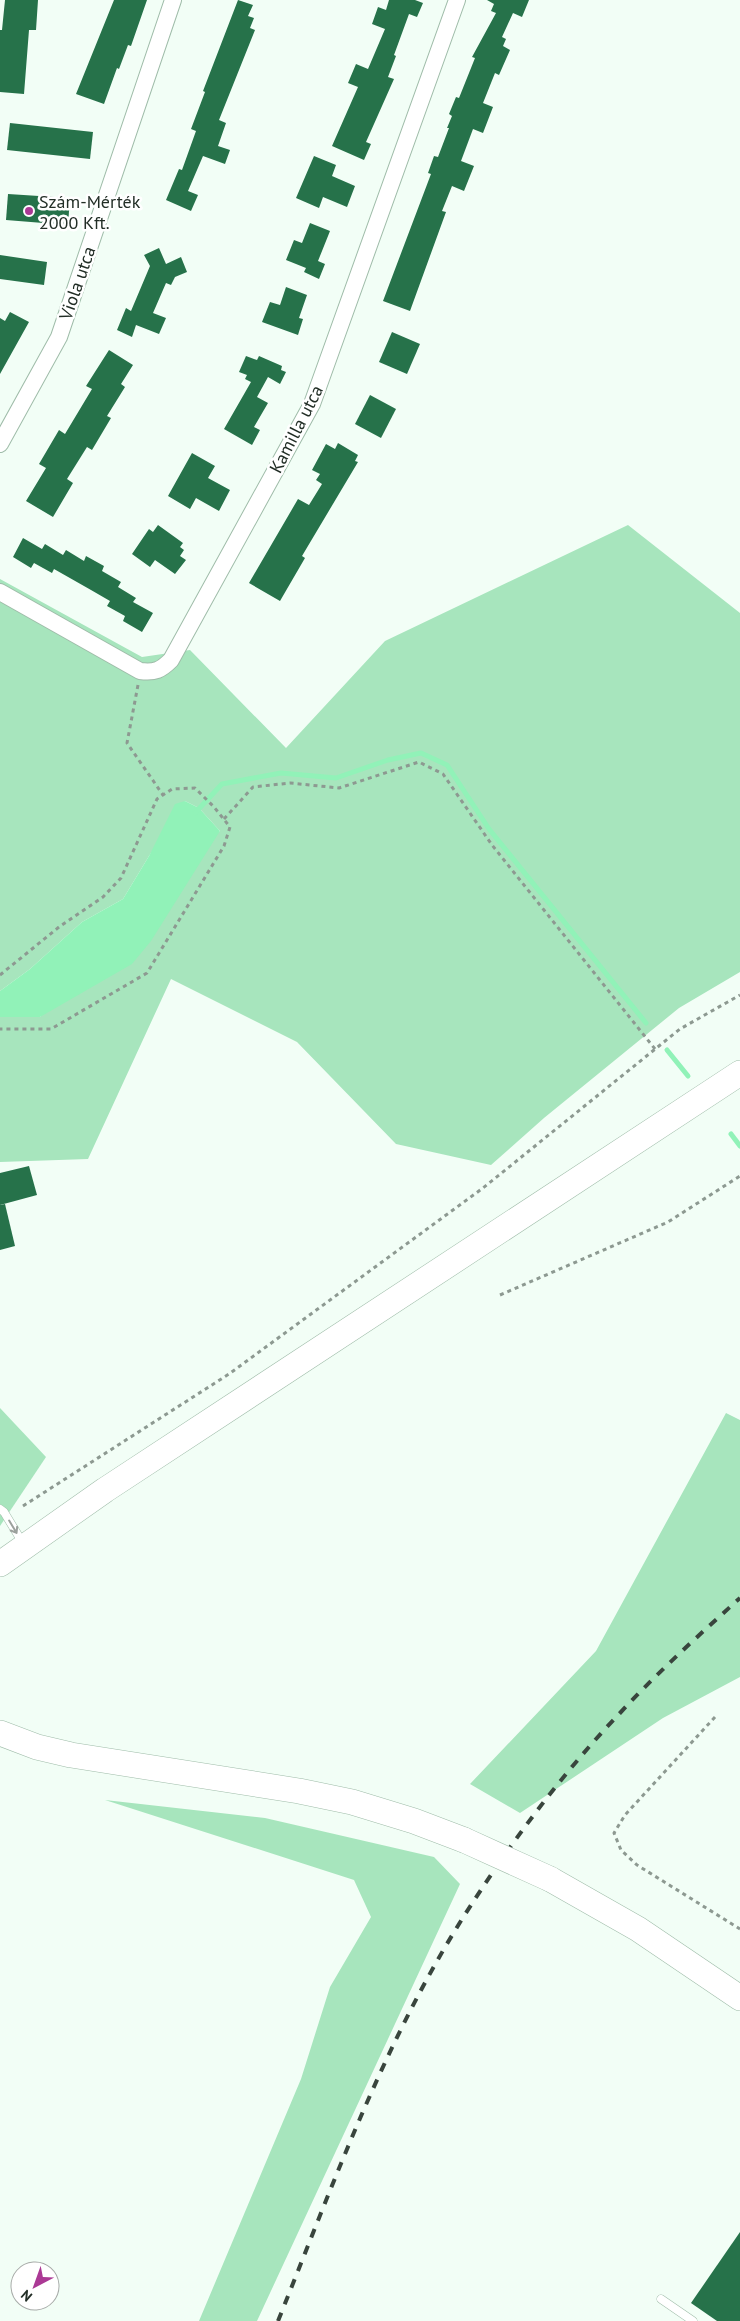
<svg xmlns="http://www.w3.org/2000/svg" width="740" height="2321" viewBox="0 0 740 2321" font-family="'PT Sans',sans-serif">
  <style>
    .green { fill: #a7e5bd }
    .water { fill: #91f2b8 }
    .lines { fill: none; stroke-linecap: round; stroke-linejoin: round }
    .stream { stroke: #91f2b8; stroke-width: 5 }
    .building { fill: #26724a }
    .lane-casing { stroke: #9fbca9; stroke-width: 9 }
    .street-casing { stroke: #9fbca9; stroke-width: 18 }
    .primary-casing { stroke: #9fbca9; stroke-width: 26 }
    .path { stroke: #8d9991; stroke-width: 3; stroke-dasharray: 4 4; stroke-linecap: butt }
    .lane { stroke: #fff; stroke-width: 8 }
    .street { stroke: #fff; stroke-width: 16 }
    .primary { stroke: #fff; stroke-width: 25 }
    .rail { stroke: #39453d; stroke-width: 4; stroke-dasharray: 9 9; stroke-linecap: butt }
    .primary-bridge-casing { stroke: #9fbca9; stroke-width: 26; stroke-linecap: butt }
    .primary-bridge { stroke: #fff; stroke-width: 25 }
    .oneway { stroke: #9ca19d }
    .poi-dot { fill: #ab3995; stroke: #fff; stroke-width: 2 }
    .labels { text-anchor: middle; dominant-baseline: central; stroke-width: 5; stroke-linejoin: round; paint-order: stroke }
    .poi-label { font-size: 18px; fill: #222e26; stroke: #fff; text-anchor: start }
    .street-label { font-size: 18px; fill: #222e26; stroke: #fff }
  </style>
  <rect width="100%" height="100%" fill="#f2fef6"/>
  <g class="green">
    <path d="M628 525 740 613V972L679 1008 544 1118 491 1165 396 1144 297 1042 171 979 88 1159 0 1162V1017H40L220 831 199 808 185 801 149 856 123 899 82 922 30 969 0 991V579L142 657 190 650 286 748 385 641Z"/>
    <path d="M0 1408 46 1457 0 1526Z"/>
    <path d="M726 1413 740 1420V1677L663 1718 520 1813 470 1784 596 1651Z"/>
    <path d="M105 1800 265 1818 434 1857 460 1884 257 2321H199L301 2079 330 1987 371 1917 354 1880Z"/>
  </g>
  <path class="water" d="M185 801 199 808 220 831 151 941 132 964 40 1017H0V991L30 969 82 922 123 899 149 856 175 804Z"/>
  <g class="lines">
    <g class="stream">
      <path d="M195 813 222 784 281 773 336 778 388 760 421 753 447 765 489 829 646 1023"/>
      <path d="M667 1050 688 1076"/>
      <path d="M731 1134 740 1146"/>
    </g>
  </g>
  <g class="building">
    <path d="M5 0H38L36 30H29L24 94 0 92V30H2Z"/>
    <path d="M114 0H147L131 46 128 45 119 69 117 68 104 104 76 94Z"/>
    <path d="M238 0 253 5 248 16 254 18 250 28 255 30 219 120 226 123 218 146 230 150 225 164 203 156 188 191 198 195 191 211 166 200 179 169 182 170 196 131 191 129 205 92 203 91Z"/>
    <path d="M389 0H415L423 3 417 17 409 14 394 55 396 56 388 77 394 79 366 142 371 144 364 160 332 146 358 87 348 83 356 64 368 69 385 29 372 24 378 7 386 10Z"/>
    <path d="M487 0H529L522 17 513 13 502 37 506 39 503 46 510 50 499 75 495 73 483 103 493 107 483 133 473 129 461 161 474 166 464 191 452 186 442 211 446 212 410 311 383 301 431 174 428 173 434 156 438 157 449 128H447L452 116 449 114 456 97 459 98 475 58 472 57 496 13 491 11 494 4Z"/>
    <path d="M10 123 93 132 90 159 7 150Z"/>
    <path d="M314 156 336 165 332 176 355 186 347 207 323 197 319 208 296 198Z"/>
    <path d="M8 194 70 198 68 225 6 220Z"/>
    <path d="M310 223 330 231 318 261 325 264 319 279 304 272 306 268 286 260 294 240 302 243Z"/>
    <path d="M159 248 166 264 181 257 187 272 175 277 171 285 166 283 153 313 166 318 159 334 136 325 132 337 117 330 126 308 131 311 150 266 144 255Z"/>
    <path d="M0 255 47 262 44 285 0 279Z"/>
    <path d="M286 287 307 295 299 318 303 319 298 335 262 322 270 302 280 305Z"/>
    <path d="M10 312 29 322 0 374V318L5 321Z"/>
    <path d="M392 332 420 344 407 374 379 362Z"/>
    <path d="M109 350 133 365 121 384 125 387 107 416 111 418 92 450 87 447 67 479 73 483 53 517 26 501 46 468 39 464 59 430 65 434 92 389 86 386Z"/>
    <path d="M246 356 257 360 259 356 282 366 281 370 286 372 280 384 268 377 257 397 268 403 254 427 260 430 252 445 224 429 251 382 245 379 247 375 239 372Z"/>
    <path d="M370 395 396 409 381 438 355 424Z"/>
    <path d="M338 443 358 455 355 461 358 462 302 556 305 558 280 601 249 583 298 499 309 505 322 484 316 480 320 474 312 470 326 444 335 449Z"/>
    <path d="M192 453 215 466 208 478 230 490 219 511 196 498 190 509 168 496Z"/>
    <path d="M158 525 183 543 180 547 184 550 180 556 186 560 175 574 155 560 150 567 132 554 149 529 153 532Z"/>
    <path d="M23 538 42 549 45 544 63 555 66 550 84 561 86 556 104 566 102 571 121 582 118 587 136 598 133 602 153 613 142 632 123 621 125 616 107 606 110 601 91 590 54 569 52 573 34 563 31 568 13 557Z"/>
    <path d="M29 1166 37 1195 0 1205V1173Z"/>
    <path d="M5 1204 15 1246 0 1250V1205Z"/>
    <path d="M740 2232V2321H717L691 2303Z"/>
  </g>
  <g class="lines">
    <g class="lane-casing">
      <g id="lane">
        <path d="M0 1509 4 1512 24 1545"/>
        <path d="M661 2299 693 2321"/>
      </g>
    </g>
    <g class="street-casing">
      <g id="street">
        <path d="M0 444 59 337 173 0"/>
        <path d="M0 592 140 671C155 673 161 670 171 660L312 404 457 0"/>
      </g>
    </g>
    <g class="primary-casing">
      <g id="primary">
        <path d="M0 1564 105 1490 740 1073"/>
        <path d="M0 1733 37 1747 71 1755 299 1791 352 1802 414 1821 464 1840"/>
        <path d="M550 1879 638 1929 740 1998"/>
      </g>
    </g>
    <g class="path">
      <path d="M138 685 127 743 163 795"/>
      <path d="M224 819 253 787 290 783 339 788 419 762 443 774 492 845 655 1049"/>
      <path d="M0 975 59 927 103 897 121 878 157 799 172 789 195 788 214 807 230 827 224 846 147 973 51 1029H0"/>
      <path d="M500 1295 668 1222 740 1176"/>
      <path d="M23 1506 229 1374 483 1188 680 1029 740 995"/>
      <path d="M715 1717 625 1815 614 1833 621 1850 637 1865 740 1929"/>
    </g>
    <use href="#lane" class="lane"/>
    <use href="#street" class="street"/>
    <use href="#primary" class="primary"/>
    <path class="rail" d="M278 2321C332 2187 382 2048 459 1924 506 1849 559 1777 620 1713 658 1672 699 1635 740 1598"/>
    <g class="primary-bridge-casing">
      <path id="primary-bridge" d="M464 1840 550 1879"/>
    </g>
    <use href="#primary-bridge" class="primary-bridge"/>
  </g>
  <defs><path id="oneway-shaft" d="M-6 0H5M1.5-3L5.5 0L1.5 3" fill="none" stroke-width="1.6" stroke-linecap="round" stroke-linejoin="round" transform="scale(1.25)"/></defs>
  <use class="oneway" href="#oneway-shaft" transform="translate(13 1527) rotate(59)"/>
  <circle class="poi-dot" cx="29" cy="211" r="5"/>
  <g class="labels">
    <g class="poi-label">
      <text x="39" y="201">Szám-Mérték<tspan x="39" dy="21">2000 Kft.</tspan></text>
    </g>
    <g class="street-label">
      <text transform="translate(77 283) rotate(-71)">Viola utca</text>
      <text transform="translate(296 429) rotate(-63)">Kamilla utca</text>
    </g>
  </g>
  <g transform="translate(35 2286) rotate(221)"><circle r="24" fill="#ffffff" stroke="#a7aba8"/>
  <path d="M0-4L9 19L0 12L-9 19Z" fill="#ab3995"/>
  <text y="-8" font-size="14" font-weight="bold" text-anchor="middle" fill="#222e26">N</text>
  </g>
</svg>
